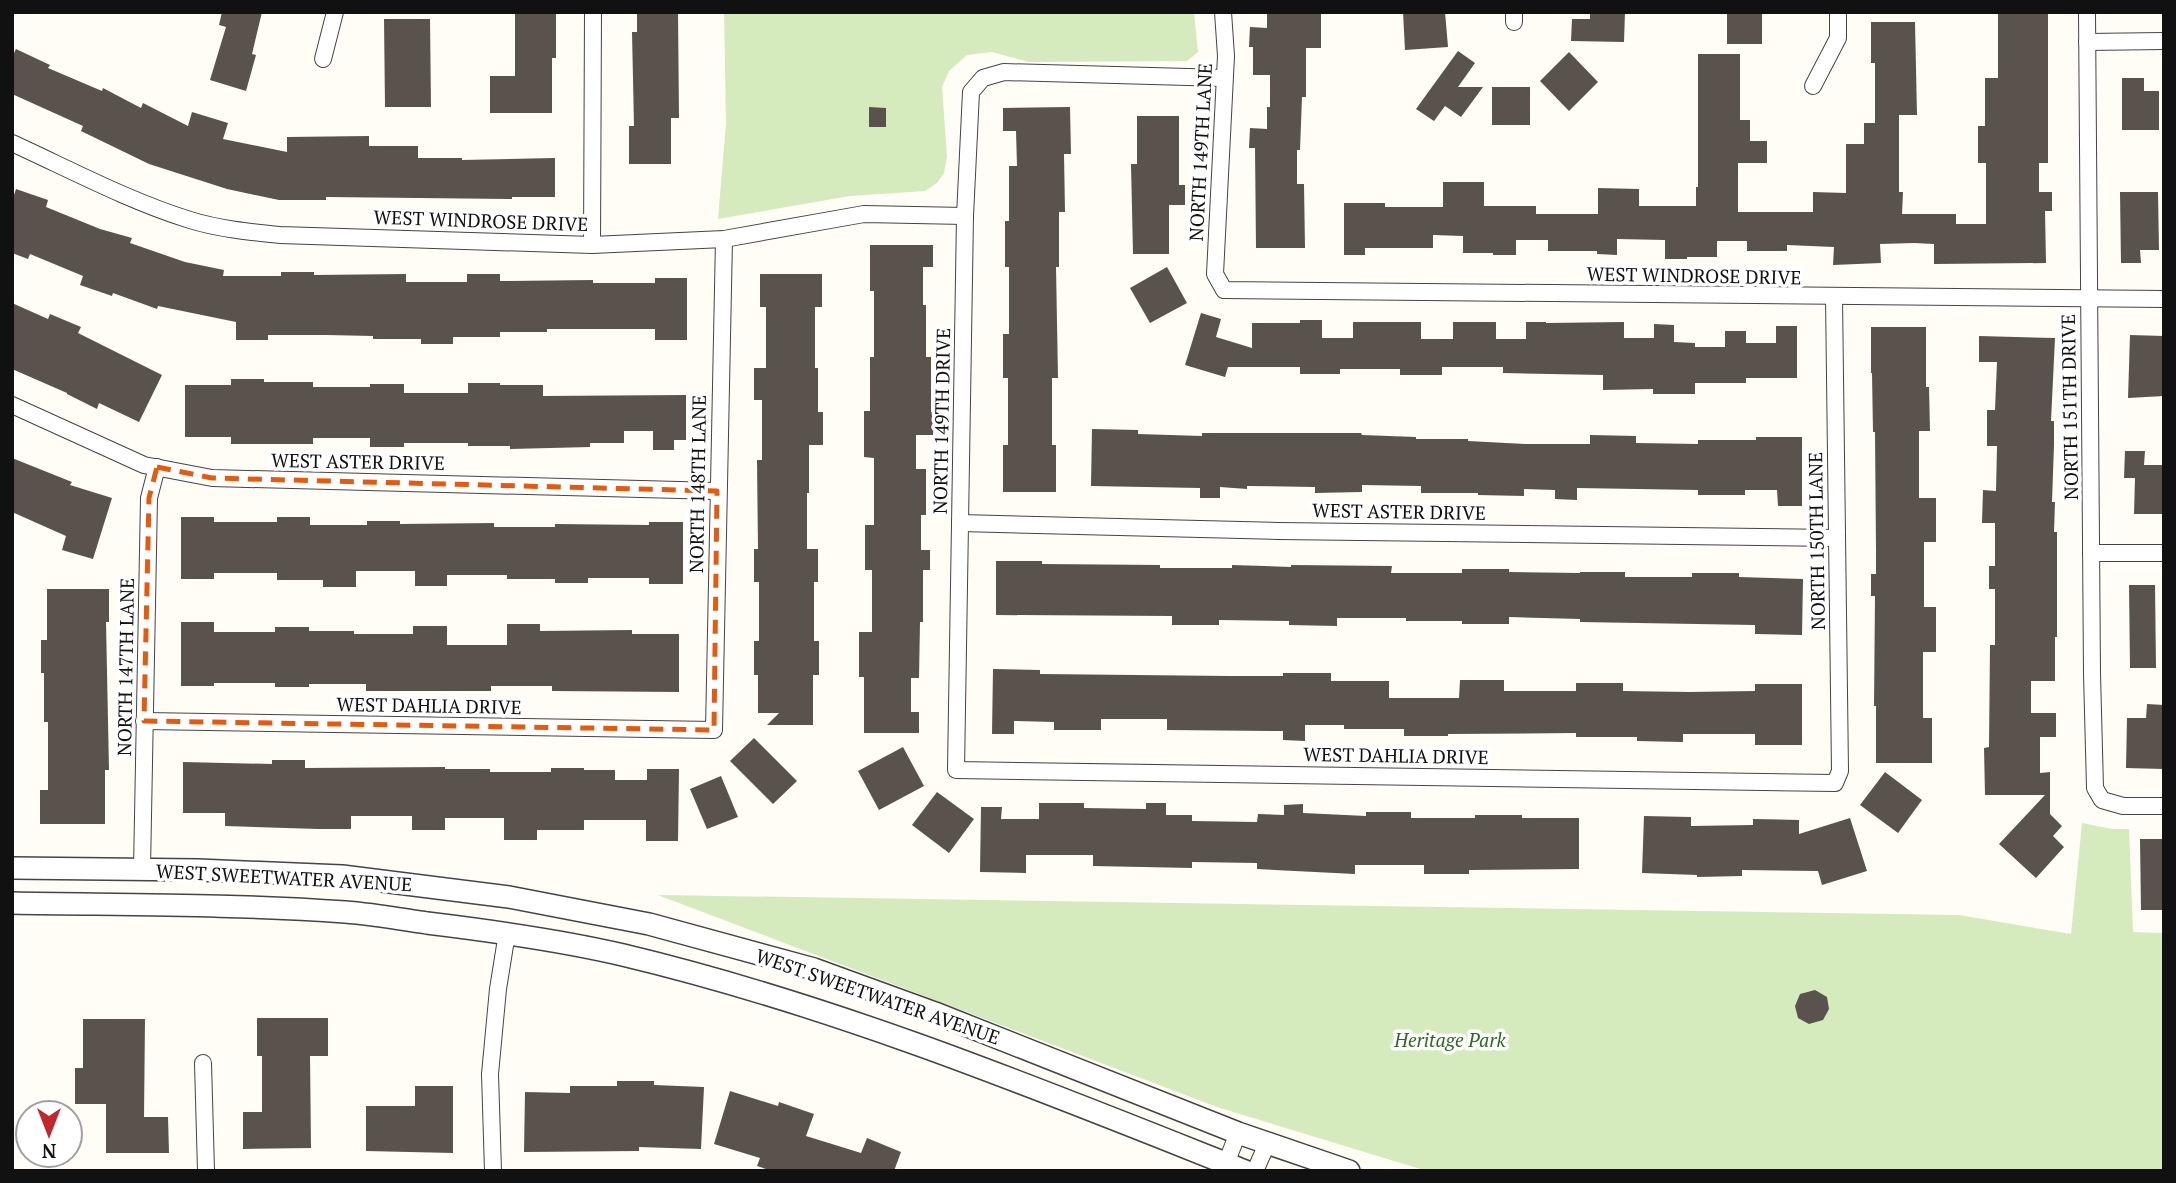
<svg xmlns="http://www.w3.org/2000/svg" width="2176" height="1183" viewBox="0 0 2176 1183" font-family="'PT Serif',serif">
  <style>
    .green { fill: #d5ebbd }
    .building { fill: #5a524d }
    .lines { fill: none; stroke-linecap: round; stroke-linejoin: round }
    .minor-casing { stroke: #444; stroke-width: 18 }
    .tertiary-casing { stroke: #444; stroke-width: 24 }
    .minor { stroke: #fff; stroke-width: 16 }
    .tertiary { stroke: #fff; stroke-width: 21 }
    .marked { fill: none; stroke: #e8590c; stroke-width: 5; stroke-dasharray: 14 9; stroke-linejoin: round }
    .labels { text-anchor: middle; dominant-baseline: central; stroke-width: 7; stroke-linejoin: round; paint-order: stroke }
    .street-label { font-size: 19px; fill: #111; stroke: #fff }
    .park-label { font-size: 19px; font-style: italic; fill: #2f6b1f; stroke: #fff }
  </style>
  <rect width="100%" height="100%" fill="#fffdf5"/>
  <g class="green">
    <path d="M724 12H1194L1198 52 1187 61 1029 62 992 52 967 55 949 71 942 87 947 157 944 173 937 183 925 191 850 196 718 219 726 123Z"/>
    <path d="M2082 823 2112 829H2129L2133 932 2164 933V1171H1427L1217 1107 658 895 1959 915 2071 934Z"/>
  </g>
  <g class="building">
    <path d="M222 12H262L252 54 256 55 246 91 210 80 226 27 219 25Z"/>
    <path d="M515 12H556V58H552V113H490V76H515Z"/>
    <path d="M637 12H678L679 118H671V164H629V126H634L632 32H637Z"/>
    <path d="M1267 12H1321V48H1306V97H1302L1300 150H1297V184H1304L1305 248H1256L1255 148H1249L1250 128 1267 129V107H1270V75H1253V47H1249L1250 27 1267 28Z"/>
    <path d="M1403 12H1445L1448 47 1405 50Z"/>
    <path d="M1590 12H1625L1624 42 1571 41 1572 19H1590Z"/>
    <rect x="1727" y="12" width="35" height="32"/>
    <path d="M1998 12H2048V163H2039V192H2052V211H2045L2046 263 1934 264V244L1914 243 1880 244 1881 263 1833 265 1834 247 1787 245V251H1747V241H1717V257H1687V259H1665V240L1617 239V255L1597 254V251H1548V240H1516V255H1493V253H1463V236L1433 235V248H1365V255H1344V203H1385V207H1443V182H1484V206H1536V214H1598V188L1639 189V206H1696V187H1698V54H1740V120H1750V141H1767V163H1738V212H1813V192L1846 193V144H1864V123H1875V63H1871V22H1915L1917 115H1899V192H1903L1902 214H1956V224H1986V163H1978V126H1985V78H1998Z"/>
    <path d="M384 19H430L431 107H385Z"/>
    <path d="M16 49 50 65 48 68 102 91 103 88 141 108 143 103 188 126 192 112 228 123 223 139 287 152V137L369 136V146H418V158H462V160L555 158V197H512V199L326 197V200H279L227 189 149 164 81 131 83 126 12 94V57Z"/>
    <path d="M1458 51 1475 63 1458 87H1483L1461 117 1445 106 1434 121 1416 109Z"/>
    <path d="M1569 52 1598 82 1569 111 1540 81Z"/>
    <path d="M2122 78H2144V91H2159V130H2122Z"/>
    <rect x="1492" y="87" width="38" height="38"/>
    <path d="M869 107 886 108V127H869Z"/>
    <path d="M1070 107 1071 154H1064L1065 212H1059V267H1056L1058 378H1052V445H1056V492H1003V445H1008V378H1003V334H1009V267H1005V221H1009V166H1017L1016 131H1003V108Z"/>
    <path d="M1137 116H1179V185H1185V205H1169V254H1133L1131 164H1137Z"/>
    <path d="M16 189 48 200 46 207 100 229 132 238 130 243 185 262 224 270 223 276H281V272H314V275L406 274V282H467V274H500V281L593 280V283H655V278H687V340H655V329H547V332H500V337H453V344H421V339H373V336L326 335H268V340H236V322L158 306 157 309 113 293 112 296 80 285 83 276 30 254 28 259 12 253V201Z"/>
    <path d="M2120 192H2158L2159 250H2140L2141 263H2121Z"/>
    <path d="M870 245H933V267H923V305H926V357H931V412H934L933 435H916V469H926V515H921V550H930V570H923V622H920L919 678H911V712H919V733H864V677H859V632H872V570H865V525H874V458L864 457V411H870V357H874V291H870Z"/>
    <path d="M1167 267 1187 303 1150 323 1130 288Z"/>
    <path d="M760 274H822V307H815V368H818V412H823V445H809V493H807V549H818V582H814V641H819V675H813V725H767L779 713H758V675H754V641H759V582H754V549H758L757 460H762V400H754V368H766V307H760Z"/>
    <path d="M12 303 48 319 50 314 81 327 78 333 162 375 139 422 99 403 97 409 67 394V393L12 369Z"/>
    <path d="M1201 313 1221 319 1216 337 1252 348V323H1300V320H1322V338H1353V322H1421V339H1453V322H1496V339H1526V322H1546V323L1624 322V338H1654V324L1674 325V342L1695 343V347H1725V331H1746V343H1776V326H1797V378H1746V383H1695V394H1653V389L1603 390V375L1503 373V367H1442V375H1400V369H1340V374H1300V367H1228L1225 377 1185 365Z"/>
    <path d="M1871 327H1926V387H1929L1930 431H1919V498H1936V542H1924V607H1936V652H1923V718H1932V763H1876V706H1874L1875 596H1871V574H1876V550L1875 432H1873L1872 373H1871Z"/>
    <path d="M2130 335 2164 336V396L2128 398Z"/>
    <path d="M1979 336 2055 338 2051 421H2054V445L2052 502H2055L2054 532H2057V637H2055V681H2031V713H2056V737H2040V773L2050 772V814L2062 826 2053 836 2064 847 2036 878 1999 844 2045 795H1985L1984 748 1989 747 1990 645H1995V589H1989V566H1995V523H1982L1983 490 1996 491 1997 446H1987V410H1995L1997 362H1979Z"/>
    <path d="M231 379H264V382H313V387H370V384H404V393H468V383H500V385H543V396L686 395V440H674V450H653V431H624V443H590V447L510 449V446H468V443H404V447H370V438H313V444H231V437H185V385H231Z"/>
    <path d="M1092 429 1138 430V434L1202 436V433H1361L1362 435 1416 437V439H1468V441L1525 444H1590V435L1636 436V443L1698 444V440H1756V437H1802V506H1778L1777 490H1745V495H1698V490L1577 488V500L1555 499V490L1524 489V496L1478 495V493H1421V486L1362 485V492L1315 493V487L1247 486V489L1220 487V498H1200V488L1091 486Z"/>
    <path d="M2125 451H2145L2144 465H2164V514H2134L2135 478H2124Z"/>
    <path d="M12 458 72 482 70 485 112 498 93 559 62 550 66 536 12 512Z"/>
    <path d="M181 517H214V522H277V517H310V525H367V521H400V524L494 523V527H555V524L649 525V522H683V584H649V578H588V583H555V579H507V575H447V586H415V571H356V587H323V580H277V573H214V579H181Z"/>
    <path d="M996 561H1042V564L1160 565V568H1232V565L1291 567V565L1392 566 1391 573H1462V569H1509V572L1580 573V572H1625V577H1692V573H1739V577L1803 579 1802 635 1755 634V625L1580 622V619L1509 617V624H1462V621H1406V618H1337V626L1289 625V621L1219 620V625H1172V616L996 615Z"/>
    <path d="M2129 585H2155L2156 668H2130Z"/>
    <path d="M47 589H109V622H106L109 770H105V824H40V790H48V722H44V673H41V640H47Z"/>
    <path d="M181 622H214V632H275V627H309V631H354V634H413V626H447V645H507V624H540V631L632 630V634H679V692L552 691V686H491V691H366V684H309V687H275V683H214V686H181Z"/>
    <path d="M993 669 1040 670V674L1229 676H1283V673H1331V681H1389V698H1459L1460 680H1504V691H1576V683H1623V691L1689 692 1755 691V684H1802V745H1755V734H1683V742L1637 741V737H1576V733L1448 734V736H1404V729H1344V725H1305V741L1283 740V731L1167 730V719H1101V730H1054V722L1014 721V734H992Z"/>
    <path d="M2147 704 2164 705V769L2126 768 2127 718H2146Z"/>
    <path d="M754 738 797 781 773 804 730 761Z"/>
    <path d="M903 747 924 786 879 810 858 771Z"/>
    <path d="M272 760H305V768L445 767V769H490V772H551V768H584V770H615V780H647V769H679L678 841H646V820H584V830H537V840H504V818H445V830H412V816H351V829H318L225 826V813H183V762L272 764Z"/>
    <path d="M1885 772 1922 800 1898 833 1860 805Z"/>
    <path d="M721 776 738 817 707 829 690 789Z"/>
    <path d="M937 792 974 819 949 853 912 825Z"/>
    <path d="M1039 803H1084V808L1146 809V803H1166V815H1192V821L1257 822 1258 814 1284 815V805L1303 804V813L1366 816V812H1411V818H1475V815H1522V818H1579V869L1469 870V874H1424V865H1355V874L1257 869V863L1192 862V868L1093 866V855H1026V873L980 872 981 807H1002L1001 819H1039Z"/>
    <path d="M1644 816 1691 817V826L1753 825V819L1799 820V834L1850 818 1867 871 1822 885 1818 871 1742 870V876L1697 877V875L1642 873Z"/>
    <path d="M2140 839H2164V910H2141Z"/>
    <path d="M1815 990 1827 997 1829 1009 1823 1020 1809 1024 1798 1018 1795 1006 1800 994Z"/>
    <path d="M257 1018H328V1056H310L311 1148 243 1149V1112H262V1056H257Z"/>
    <path d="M83 1019H145L144 1117H168L169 1153H106V1104H75V1068H83Z"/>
    <path d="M617 1081H654V1085L704 1087 701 1149 639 1147V1151L524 1152 525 1092 570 1093V1086H617Z"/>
    <path d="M415 1086H453V1153L366 1151V1106H415Z"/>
    <path d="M730 1091 778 1106 779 1102 814 1114 806 1136 861 1153 867 1138 901 1152 894 1171H772L757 1166 760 1158 714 1144Z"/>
  </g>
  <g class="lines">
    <g class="minor-casing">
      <g id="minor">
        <path d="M1223 12 1226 56 1215 274 1224 290 2164 299"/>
        <path d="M2087 12 2092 674 2095 788 2102 800 2123 806H2164"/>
        <path d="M1514 22V12"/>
        <path d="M2087 42 2164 41"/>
        <path d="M323 59 335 12"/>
        <path d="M1224 78 1004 72 983 78 971 92 965 216 956 770 1835 783 1840 771 1834 297"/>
        <path d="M1813 86 1838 38V12"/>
        <path d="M12 143C71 170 129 201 190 220 219 229 250 232 280 235L592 245 724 239 864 214 965 216"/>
        <path d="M592 245 593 12"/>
        <path d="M12 405 144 465 212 478 717 491"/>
        <path d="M960 523 1278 531 1837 538"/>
        <path d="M2091 553H2164"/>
        <path d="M144 721 714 730 724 239"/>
        <path d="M142 869 149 498 157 467"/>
        <path d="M203 1063 206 1171"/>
        <path d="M493 1171 490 1074 498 989 507 933"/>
        <path d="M1223 1171 1238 1133"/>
        <path d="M1255 1171 1267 1144"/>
      </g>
    </g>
    <g class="tertiary-casing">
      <g id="tertiary">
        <path d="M12 868 198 870 342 876 509 897 649 924 814 969 935 1013 1238 1133 1349 1171"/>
        <path d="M12 903C123 905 234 904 345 912 372 914 400 919 427 923 493 931 559 940 623 955 837 1006 1041 1090 1245 1171"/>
      </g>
    </g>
    <use href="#minor" class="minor"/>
    <use href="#tertiary" class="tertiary"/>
  </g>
  <path class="marked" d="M157 467 212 478 717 491 714 730 144 721 149 498Z"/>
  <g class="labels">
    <g class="street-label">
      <text transform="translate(1200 152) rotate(-87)">NORTH 149TH LANE</text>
      <text transform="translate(481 220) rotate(2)">WEST WINDROSE DRIVE</text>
      <text transform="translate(1694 275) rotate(1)">WEST WINDROSE DRIVE</text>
      <text transform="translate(2069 407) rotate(-91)">NORTH 151TH DRIVE</text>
      <text transform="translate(941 421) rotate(-89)">NORTH 149TH DRIVE</text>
      <text transform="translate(358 461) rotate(1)">WEST ASTER DRIVE</text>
      <text transform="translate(697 484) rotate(-89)">NORTH 148TH LANE</text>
      <text transform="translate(1399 511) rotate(1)">WEST ASTER DRIVE</text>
      <text transform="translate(1816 541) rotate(-91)">NORTH 150TH LANE</text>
      <text transform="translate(125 667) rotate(-89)">NORTH 147TH LANE</text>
      <text transform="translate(429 705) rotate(1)">WEST DAHLIA DRIVE</text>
      <text transform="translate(1396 755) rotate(1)">WEST DAHLIA DRIVE</text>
      <text transform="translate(284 877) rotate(3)">WEST SWEETWATER AVENUE</text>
      <text transform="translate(878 996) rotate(19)">WEST SWEETWATER AVENUE</text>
    </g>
    <g class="park-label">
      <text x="1450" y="1039">Heritage Park</text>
    </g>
  </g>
  <rect width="2176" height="1183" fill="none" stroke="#111111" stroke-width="28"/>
  <g transform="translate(49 1134) rotate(180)"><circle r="33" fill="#ffffff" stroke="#a0a0a0" stroke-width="2"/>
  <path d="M0-5L12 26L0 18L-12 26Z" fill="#c4262e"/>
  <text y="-10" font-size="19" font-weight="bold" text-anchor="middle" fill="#111111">N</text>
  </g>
</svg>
